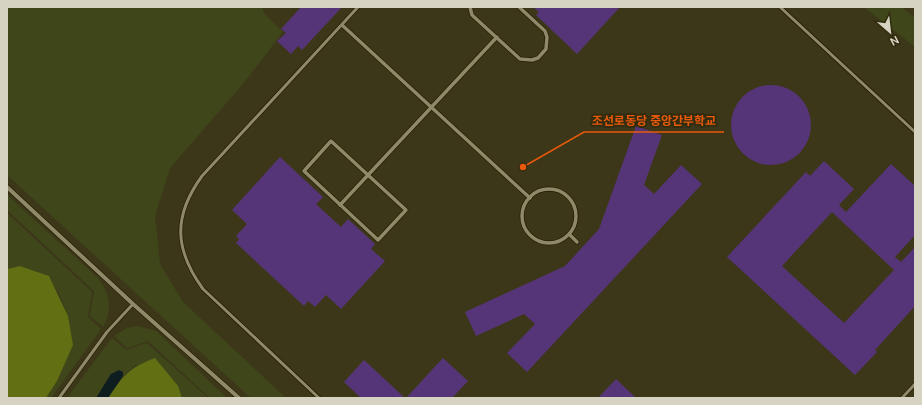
<svg xmlns="http://www.w3.org/2000/svg" width="922" height="405" viewBox="0 0 922 405" font-family="'DM Sans','Noto Sans KR',sans-serif">
  <style>
    .green { fill: #3f471a }
    .forest { fill: #626f13 }
    .water { fill: #0e1e20 }
    .building { fill: #553577; fill-rule: evenodd }
    .lines { fill: none; stroke-linecap: round; stroke-linejoin: round }
    .service-casing { stroke: #241e02; stroke-width: 4.5 }
    .pedestrian-casing { stroke: #241e02; stroke-width: 5 }
    .minor-casing { stroke: #241e02; stroke-width: 5.5 }
    .service { stroke: #8f8869; stroke-width: 3 }
    .pedestrian { stroke: #8f8869; stroke-width: 3.5 }
    .minor { stroke: #8f8869; stroke-width: 4 }
    .leader { fill: none; stroke: #e8590c; stroke-width: 1.5 }
    .callout-dot { fill: #e8590c; stroke: #332d10; stroke-width: 1.5 }
    .callout-label { font-size: 12px; text-anchor: middle; font-weight: bold; fill: #e8590c; stroke: #332d10; stroke-width: 4; stroke-linejoin: round; paint-order: stroke }
  </style>
  <rect width="100%" height="100%" fill="#3d371a"/>
  <g class="green">
    <path d="M7 7H263V12L283 32 242 85 170 168 155 216 160 264 183 302 286 398H251L7 175Z"/>
    <path d="M864 7H901L915 18V47Z"/>
    <path d="M7 195 97 277C110 293 113 309 103 327L90 316 94 291 7 210Z"/>
    <path d="M7 213 92 292 88 317 101 329 51 398H46L57 381 68 316 61 298 49 276 20 266 7 269Z"/>
    <path d="M137 326 156 331 227 398H210L148 341 127 348 114 336 127 328Z"/>
    <path d="M112 338 126 350 147 343 208 398H182L178 386 136 365 123 376V372L111 374 96 398H67Z"/>
  </g>
  <g class="forest">
    <path d="M20 266 49 276 68 316 73 345 57 381 46 398H7V269Z"/>
    <path d="M155 358 178 386 182 398H108C123 375 129 368 155 358Z"/>
  </g>
  <path class="water" d="M119 370 123 372V376L108 398H96L111 374Z"/>
  <g class="building">
    <path d="M301 7H342L302 50 298 46 291 54 277 41 286 33 281 29Z"/>
    <path d="M533 7H620L577 54 536 15 539 12Z"/>
    <circle cx="771" cy="125" r="40"/>
    <path d="M636 126 662 135 644 185 654 194 681 165 702 184 527 372 507 353 535 324 524 314 476 336 465 312 565 266 599 229Z"/>
    <path d="M280 157 323 197 316 204 341 227 348 219 375 244 371 249 385 261 341 309 326 295 315 307 308 301 304 306 236 243 239 239 236 236 247 224 232 210Z"/>
    <path d="M824 161 854 189 839 205 846 212 891 164 915 186V235L895 257 901 262 915 247V306L875 350 877 352 855 375 727 257 806 172 810 176ZM832 212 894 270 844 323 782 266Z"/>
    <path d="M443 358 468 381 452 398H406Z"/>
    <path d="M364 360 405 398H361L344 382Z"/>
    <path d="M616 379 636 398H598Z"/>
  </g>
  <g class="lines">
    <g class="service-casing">
      <g id="service">
        <path d="M780 7 915 132"/>
        <path d="M59 398 107 332 133 304"/>
        <path d="M319 398 203 289C174 249 173 216 202 176L358 7"/>
        <path d="M902 398 915 384"/>
      </g>
    </g>
    <g class="pedestrian-casing">
      <g id="pedestrian">
        <path d="M470 7 472 15 520 59 532 60 538 58 546 49 547 37 545 31 519 7"/>
        <path d="M342 25 530 198"/>
        <path d="M331 141 406 210 378 240 304 171Z"/>
        <circle cx="549" cy="216" r="27"/>
        <path d="M340 205 497 37"/>
        <path d="M569 234 577 242"/>
      </g>
    </g>
    <g class="minor-casing">
      <path id="minor" d="M7 187 133 304 239 398"/>
    </g>
    <use href="#service" class="service"/>
    <use href="#pedestrian" class="pedestrian"/>
    <use href="#minor" class="minor"/>
  </g>
  <path class="leader" d="M523 167L584 132H724"/>
  <circle class="callout-dot" cx="523" cy="167" r="4"/>
  <g class="callout-label">
    <text x="654" y="125">조선로동당 중앙간부학교</text>
  </g>
  <rect width="922" height="405" fill="none" stroke="#d7d3c3" stroke-width="16"/>
  <g transform="translate(890 32) rotate(152)" stroke="#332d10" stroke-width="3" paint-order="stroke">
  <path d="M0-3L7 15L0 10L-7 15Z" fill="#d7d3c3"/>
  <text y="-6" font-size="11" font-weight="bold" text-anchor="middle" fill="#d7d3c3">N</text>
  </g>
</svg>
